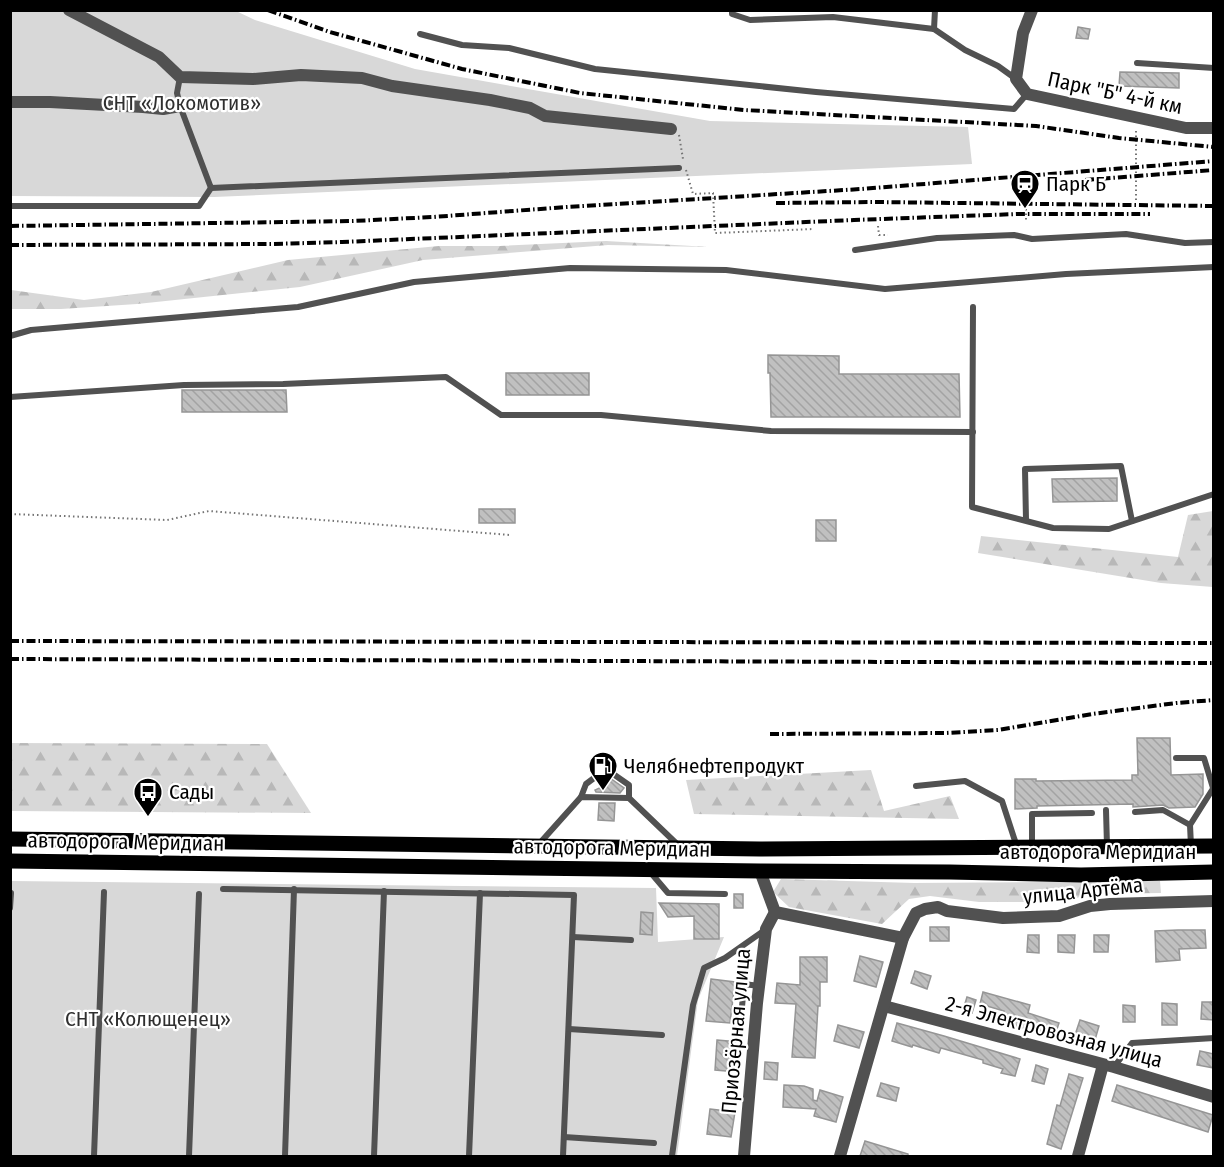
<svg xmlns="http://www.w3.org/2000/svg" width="1224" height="1167" viewBox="0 0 1224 1167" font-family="'Fira Sans Condensed',sans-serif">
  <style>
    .green { fill: #d8d8d8 }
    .forest { fill: url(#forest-firs) }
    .building { fill: url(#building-back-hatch); stroke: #959595; stroke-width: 1.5 }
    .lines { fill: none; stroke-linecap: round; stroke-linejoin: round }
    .path { stroke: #737373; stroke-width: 2; stroke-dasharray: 1.5 3; stroke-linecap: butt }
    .service { stroke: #515151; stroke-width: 6 }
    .minor { stroke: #515151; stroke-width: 12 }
    .primary { stroke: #000; stroke-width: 15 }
    .rail { stroke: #000; stroke-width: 4; stroke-dasharray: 9 3 1.5 3; stroke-linecap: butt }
    .labels { text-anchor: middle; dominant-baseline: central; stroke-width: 4.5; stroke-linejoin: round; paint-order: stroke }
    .street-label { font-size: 21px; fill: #000; stroke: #fff }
    .park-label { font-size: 21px; fill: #2f2f2f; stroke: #fff }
    .poi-label { font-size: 21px; fill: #000; stroke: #fff; text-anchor: start }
  </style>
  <defs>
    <pattern id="forest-firs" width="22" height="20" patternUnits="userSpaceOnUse" patternTransform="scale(1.5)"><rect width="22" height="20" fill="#d8d8d8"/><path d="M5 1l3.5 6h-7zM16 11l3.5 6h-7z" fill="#b8b8b8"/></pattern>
    <pattern id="building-back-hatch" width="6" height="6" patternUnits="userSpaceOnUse" patternTransform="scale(1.5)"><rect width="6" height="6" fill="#c0c0c0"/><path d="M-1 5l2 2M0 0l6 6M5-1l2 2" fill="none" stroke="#a3a3a3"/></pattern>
  </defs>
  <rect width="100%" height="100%" fill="#fff"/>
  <g class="green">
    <path d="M11 10 236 11 255 20 415 69 710 121 968 127 972 164 214 197 11 196Z"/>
    <path d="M11 881 656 888 658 942 724 937 698 1000 677 1156H11Z"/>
  </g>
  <g class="forest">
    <path d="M606 241 709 247 608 245 423 260 300 287 137 304 61 309H11V290L84 300 151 292 288 260 439 246H500Z"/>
    <path d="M1213 511V587L1161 583 978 553 981 536 1178 557 1188 515Z"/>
    <path d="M11 743 267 744 311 813 11 811Z"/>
    <path d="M871 770 884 811 950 796 959 819 694 814 686 780Z"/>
    <path d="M781 879 914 883 1160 881 1161 893 1089 894 1064 902H979L930 896 909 899 882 924 789 907 773 892Z"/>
  </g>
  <g class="building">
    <path d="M1078 27 1090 29 1088 39 1076 38Z"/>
    <path d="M1120 72 1179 73V88L1119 86Z"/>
    <path d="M768 355 839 356V374H959L960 417H771L770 373H768Z"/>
    <rect x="506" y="373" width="83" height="22"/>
    <path d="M182 390H286L287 412H182Z"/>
    <path d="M1117 478V501L1053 502 1052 479Z"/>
    <rect x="479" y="509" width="36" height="14"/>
    <rect x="816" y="520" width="20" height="21"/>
    <path d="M1137 738H1170L1171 775 1203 774V794L1195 807 1169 808 1163 805 1133 807V804L1037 806V808L1015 809V779H1036V781L1132 780V775H1138Z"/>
    <path d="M610 778 624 788 620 793 596 792 595 790 604 786Z"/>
    <path d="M599 803H615L614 821 598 820Z"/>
    <rect x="734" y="894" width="9" height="14"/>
    <path d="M659 903 719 904V939H694V916L668 917Z"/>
    <path d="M641 912 653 913 652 935 640 934Z"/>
    <rect x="930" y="927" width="19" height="14"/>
    <path d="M1178 930H1205L1206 948 1179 949 1180 960 1156 962 1155 931Z"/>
    <path d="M1028 935H1039V953L1027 952Z"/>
    <path d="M1058 935H1075L1074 953 1058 952Z"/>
    <path d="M1094 935H1109L1108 952H1094Z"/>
    <path d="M860 956 883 962 876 987 854 981Z"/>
    <path d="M800 957H827V982H820V1006H818L815 1058 792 1057 796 1004 775 1003 777 983 800 985Z"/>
    <path d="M915 971 931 976 927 989 911 983Z"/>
    <path d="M711 979 735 982 730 1023 706 1021Z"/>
    <path d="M983 992 1030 1005 1028 1013 1059 1023 1054 1038 1035 1033V1031L1001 1022 1004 1011 980 1004Z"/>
    <path d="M967 997 976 1000 972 1013 963 1010Z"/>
    <path d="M1202 1002H1214V1020L1201 1019Z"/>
    <path d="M1162 1003 1177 1004V1025H1162Z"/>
    <path d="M1123 1005 1135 1006V1022H1123Z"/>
    <path d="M1080 1020 1099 1026 1092 1050 1072 1044Z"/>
    <path d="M897 1023 944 1036 1020 1059 1015 1076 1001 1073 1003 1069 983 1063V1060L941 1048 939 1053 913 1045 912 1047 892 1041Z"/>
    <path d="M838 1025 864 1032 859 1048 834 1041Z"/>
    <path d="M717 1040 739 1042 737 1072 715 1070Z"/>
    <path d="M1200 1051 1214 1054V1068L1197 1065Z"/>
    <path d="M765 1062 778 1063 777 1080 764 1079Z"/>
    <path d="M1036 1065 1048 1069 1044 1084 1032 1081Z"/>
    <path d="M1069 1074 1083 1078 1061 1149 1047 1144 1057 1105 1060 1106Z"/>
    <path d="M881 1083 899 1088 896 1101 877 1096Z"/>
    <path d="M784 1085 804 1086 813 1089V1100L817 1101 820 1090 843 1097 836 1122 814 1116 816 1109 783 1107Z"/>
    <path d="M1117 1085 1213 1115 1208 1132 1112 1101Z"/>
    <path d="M710 1109 735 1112 731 1137 707 1134Z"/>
    <path d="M865 1141 908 1154V1156H860Z"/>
  </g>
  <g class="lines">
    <g class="path">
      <path d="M679 135 683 159"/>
      <path d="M686 170 693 194 713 193 715 233 814 229"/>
      <path d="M1026 200V220"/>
      <path d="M1136 200V128"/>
      <path d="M878 226 879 235H888"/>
      <path d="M10 514 167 520 209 511 510 535"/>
    </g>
    <g class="service">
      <path d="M732 10V14L750 20 833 17 934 29 965 50 998 66 1016 79"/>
      <path d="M934 29 935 10"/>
      <path d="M420 34 462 45 509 48 595 69 816 92 1014 109 1027 94"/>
      <path d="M1137 63 1214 68"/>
      <path d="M180 77 177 93 180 106 211 188 679 168"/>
      <path d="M10 206H199L211 188"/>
      <path d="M855 250 937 238 1014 235 1032 239 1126 234 1185 243 1214 242"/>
      <path d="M973 307 972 507 1053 528 1109 529 1214 494"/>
      <path d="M10 336 31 330 298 307 414 282 570 268 726 270 885 289 1066 274 1214 267"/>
      <path d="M10 397 184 385 283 384 446 377 501 415H601L771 431 973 432"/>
      <path d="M1026 520 1025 469 1121 466 1132 521"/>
      <path d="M1176 758H1204L1213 788"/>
      <path d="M916 786 965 781 1002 801 1017 847"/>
      <path d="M581 797 586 784 606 769 629 785V798"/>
      <path d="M1106 810 1107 846"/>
      <path d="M1135 812 1163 810 1190 825 1191 846"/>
      <path d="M1190 825 1214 787"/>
      <path d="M539 844 581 797 629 798 678 845"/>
      <path d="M1032 846V814L1092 813"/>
      <path d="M651 873 668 893 725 894"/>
      <path d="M223 889 574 895 563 1156"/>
      <path d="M10 908 11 893"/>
      <path d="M573 937 631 940"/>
      <path d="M569 1029 662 1035"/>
      <path d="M740 1030 744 984 759 986"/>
      <path d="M1114 1067 1132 1043 1214 1038"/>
      <path d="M564 1137 654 1143"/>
      <path d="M94 1156 104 892"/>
      <path d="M189 1156 199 894"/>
      <path d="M285 1156 294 889"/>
      <path d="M374 1156 384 891"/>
      <path d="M469 1156 480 893"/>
      <path d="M672 1156 693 1005 704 968 725 958 765 930"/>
    </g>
    <g class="minor">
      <path d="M69 10 159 57 180 77 253 79 301 75 362 78 392 86 490 100 530 108 545 116 671 129"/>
      <path d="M1032 10 1023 33 1016 79 1027 94 1186 128H1214"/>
      <path d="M10 102H50L143 107 163 109 180 106"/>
      <path d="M760 871 775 912 903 938"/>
      <path d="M884 1006 1114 1067 1214 1097"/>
      <path d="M744 1156 757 1003 766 929 775 912"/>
      <path d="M840 1156 903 938 916 913 925 909 938 907 947 911 1003 918 1059 916 1090 906 1110 904 1214 901"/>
      <path d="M1078 1156 1103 1065"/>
    </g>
    <g class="primary">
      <path d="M10 839 760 849 1214 846"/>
      <path d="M10 861 760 871 950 872 1081 875 1214 872"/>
    </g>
    <g class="rail">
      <path d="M268 10 330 32 462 69 580 93 744 110 1036 126 1119 138 1214 147"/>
      <path d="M1085 180 1214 170"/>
      <path d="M776 203 875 202 1214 206"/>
      <path d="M10 226 353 221 433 217 566 207 861 189 1214 161"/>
      <path d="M10 245 272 244 342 242 854 220 1017 214H1150"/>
      <path d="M10 641 1214 643"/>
      <path d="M10 659 1214 663"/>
      <path d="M770 734 946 733 998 730 1092 714 1176 703 1214 700"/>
    </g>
  </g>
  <defs>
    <g id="station-pin" transform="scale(1.5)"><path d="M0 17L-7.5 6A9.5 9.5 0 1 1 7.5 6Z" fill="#000" stroke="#fff"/><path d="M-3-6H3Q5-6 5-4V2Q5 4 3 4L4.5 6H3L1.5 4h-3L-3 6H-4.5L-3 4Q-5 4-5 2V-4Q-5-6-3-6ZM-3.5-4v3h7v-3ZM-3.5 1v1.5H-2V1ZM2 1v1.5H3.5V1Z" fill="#fff"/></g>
    <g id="fuel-pin" transform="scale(1.5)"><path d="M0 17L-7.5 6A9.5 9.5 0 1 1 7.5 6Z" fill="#000" stroke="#fff"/><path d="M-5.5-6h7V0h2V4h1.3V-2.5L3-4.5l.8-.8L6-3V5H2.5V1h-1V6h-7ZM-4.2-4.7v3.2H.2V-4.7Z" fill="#fff"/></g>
    <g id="bus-pin" transform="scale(1.5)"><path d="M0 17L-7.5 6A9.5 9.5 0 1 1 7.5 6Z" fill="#000" stroke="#fff"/><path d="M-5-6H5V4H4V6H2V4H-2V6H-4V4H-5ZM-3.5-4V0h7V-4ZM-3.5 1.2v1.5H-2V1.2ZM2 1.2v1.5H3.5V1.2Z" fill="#fff"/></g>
  </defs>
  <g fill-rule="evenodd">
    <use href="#station-pin" x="1025" y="184"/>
    <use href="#fuel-pin" x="603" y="766"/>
    <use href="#bus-pin" x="148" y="792"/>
  </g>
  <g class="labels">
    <g class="street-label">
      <text transform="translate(1115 93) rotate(12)">Парк "Б" 4-й км</text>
      <text transform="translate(126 842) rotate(1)">автодорога Меридиан</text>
      <text transform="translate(612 848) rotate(1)">автодорога Меридиан</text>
      <text x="1098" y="852">автодорога Меридиан</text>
      <text transform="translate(1083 891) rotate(-6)">улица Артёма</text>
      <text transform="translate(736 1031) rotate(-85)">Приозёрная улица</text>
      <text transform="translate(1054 1032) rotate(15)">2-я Электровозная улица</text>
    </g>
    <g class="park-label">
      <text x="182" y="103">СНТ «Локомотив»</text>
      <text x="148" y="1019">СНТ «Колющенец»</text>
    </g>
    <g class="poi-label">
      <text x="1046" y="184">Парк Б</text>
      <text x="624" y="766">Челябнефтепродукт</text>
      <text x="169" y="792">Сады</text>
    </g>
  </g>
  <rect width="1224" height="1167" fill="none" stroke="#000000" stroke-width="24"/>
</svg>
